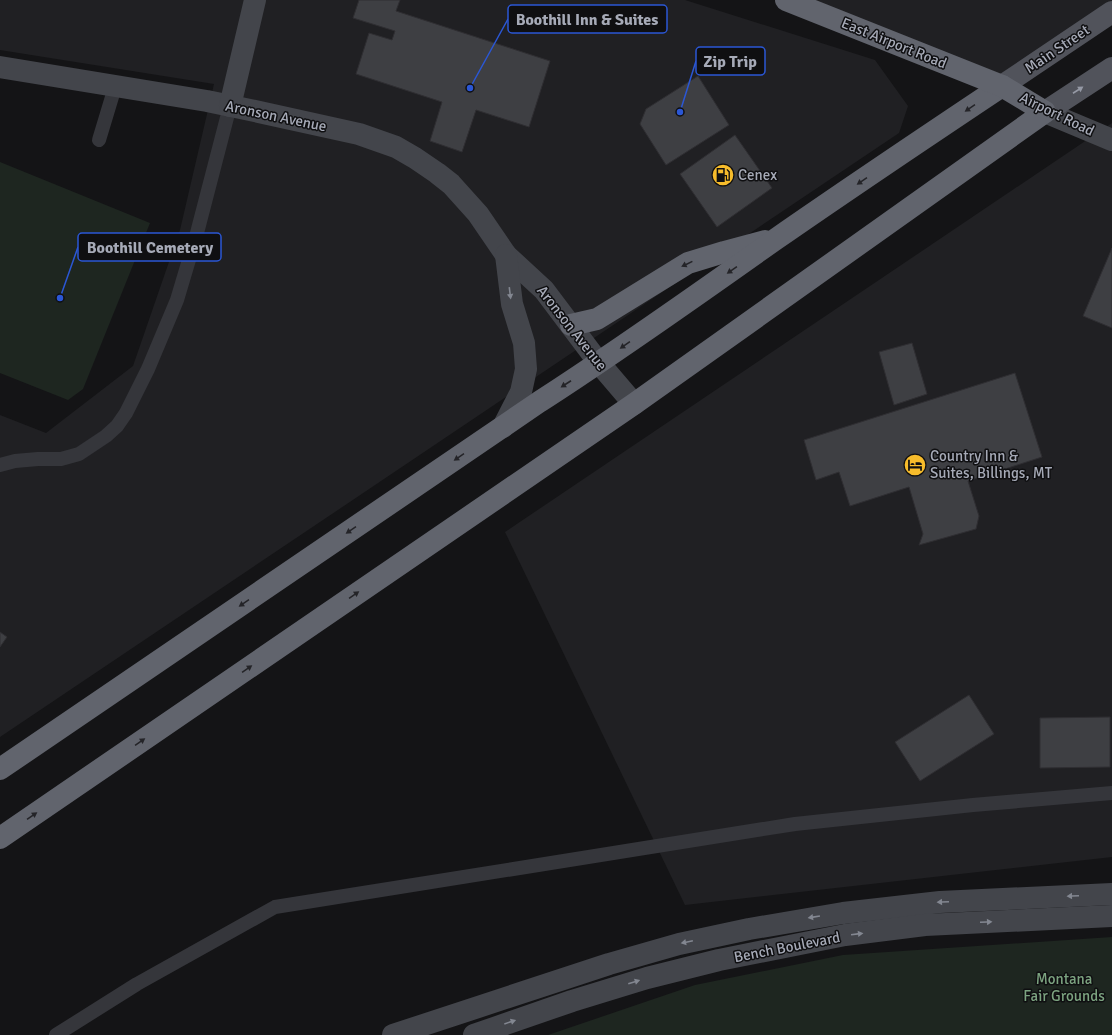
<svg xmlns="http://www.w3.org/2000/svg" width="1112" height="1035" viewBox="0 0 1112 1035" font-family="Signika,sans-serif">
  <style>
    .built { fill: #202023 }
    .green { fill: #1e2620 }
    .building { fill: #3e3f43; stroke: #2f2e32 }
    .lines { fill: none; stroke-linecap: round; stroke-linejoin: round }
    .lane { stroke: #35363b; stroke-width: 14 }
    .secondary { stroke: #43454b; stroke-width: 22 }
    .primary { stroke: #51535b; stroke-width: 22 }
    .highway { stroke: #61646d; stroke-width: 22 }
    .oneway { fill: #9599a5 }
    .oneway2 { fill: #242428 }
    .oneway3 { fill: #838791 }
    .labels { text-anchor: middle; dominant-baseline: central; stroke-width: 3; stroke-linejoin: round; paint-order: stroke }
    .street-label { font-size: 15px; fill: #a6aab7; stroke: #0f0f11 }
    .poi-label { font-size: 15px; fill: #a6aab7; stroke: #0f0f11; text-anchor: start }
    .park-label { font-size: 15px; fill: #7ca380; stroke: #0f0f11 }
    .leader { fill: none; stroke: #2b57d5; stroke-width: 1.5 }
    .callout-dot { fill: #2b57d5; stroke: #0f0f11; stroke-width: 1.5 }
    .callout { fill: #0f0f11; stroke: #2b57d5; stroke-width: 1.5 }
    .callout-label { font-size: 16px; text-anchor: middle; font-weight: bold; fill: #a6aab7 }
  </style>
  <rect width="100%" height="100%" fill="#141416"/>
  <g class="built">
    <path d="M0 0H685L875 60 908 106 899 133 0 737V415L46 433 133 366 180 230 214 84 0 50Z"/>
    <path d="M786 0H1112V13L1002 86Z"/>
    <path d="M1112 123V857L685 905 505 532Z"/>
  </g>
  <g class="green">
    <path d="M0 162 150 223 83 389 68 400 0 373Z"/>
    <path d="M1112 937V1035H548L695 985 843 955Z"/>
  </g>
  <g class="building">
    <path d="M359 0H400L396 11 550 61 529 127 476 110 462 152 430 141 442 102 356 74 369 33 392 40 395 31 353 18Z"/>
    <path d="M698 76 729 125 666 165 640 124 646 109Z"/>
    <path d="M735 135 772 188 717 227 680 174Z"/>
    <path d="M1112 248V328L1083 316Z"/>
    <path d="M912 343 927 394 894 405 879 352Z"/>
    <path d="M1015 373 1042 457 968 481 979 516 976 529 919 545 923 534 909 487 850 506 839 472 816 480 804 440Z"/>
    <path d="M0 632 7 637 0 647Z"/>
    <path d="M969 695 994 734 920 781 895 742Z"/>
    <path d="M1110 717V767L1040 768V718Z"/>
  </g>
  <g class="lines">
    <g class="lane">
      <path d="M99 140 115 87"/>
      <path d="M0 465 15 461 38 459H61L79 454 106 436 117 426 126 413 148 369 177 300 197 233 230 106"/>
      <path d="M56 1035 137 984 275 907 795 824 973 805 1112 793"/>
    </g>
    <g class="secondary">
      <path d="M0 67 207 101 250 110 359 134 396 147 415 158 437 173 451 184 478 214 506 255 544 290 599 363 634 404"/>
      <path d="M230 106 255 0"/>
      <path d="M1045 112 1112 140"/>
      <path d="M503 427 521 392 526 369 524 343 512 304 506 255"/>
      <path d="M393 1035 609 964 679 944 749 929 843 913 940 902 1112 894"/>
      <path d="M474 1035 572 1001 647 978 719 960 845 935 925 925 1112 916"/>
    </g>
    <g class="primary">
      <path d="M1002 86 1112 12"/>
      <path d="M1045 112 1112 68"/>
    </g>
    <g class="highway">
      <path d="M571 325 597 319 688 263 724 252 765 241"/>
      <path d="M0 769 539 402C620 350 698 294 776 239 851 187 927 136 1002 86"/>
      <path d="M0 838 634 404 1045 112 1002 86 786 0"/>
    </g>
  </g>
  <defs><path id="oneway-solid" d="M-6-.8H1V-3.2L6.5 0L1 3.2V.8H-6Z"/></defs>
  <use class="oneway" href="#oneway-solid" transform="translate(1078 90) rotate(-33)"/>
  <g class="oneway2">
    <use href="#oneway-solid" transform="translate(970 108) rotate(146)"/>
    <use href="#oneway-solid" transform="translate(862 181) rotate(146)"/>
    <use href="#oneway-solid" transform="translate(687 264) rotate(154)"/>
    <use href="#oneway-solid" transform="translate(732 270) rotate(145)"/>
    <use href="#oneway-solid" transform="translate(625 345) rotate(145)"/>
    <use href="#oneway-solid" transform="translate(566 384) rotate(147)"/>
    <use href="#oneway-solid" transform="translate(459 457) rotate(146)"/>
    <use href="#oneway-solid" transform="translate(351 530) rotate(146)"/>
    <use href="#oneway-solid" transform="translate(354 595) rotate(-35)"/>
    <use href="#oneway-solid" transform="translate(244 603) rotate(146)"/>
    <use href="#oneway-solid" transform="translate(247 669) rotate(-35)"/>
    <use href="#oneway-solid" transform="translate(140 742) rotate(-35)"/>
    <use href="#oneway-solid" transform="translate(32 816) rotate(-34)"/>
  </g>
  <g class="oneway3">
    <use href="#oneway-solid" transform="translate(510 293) rotate(83)"/>
    <use href="#oneway-solid" transform="translate(1073 896) rotate(178)"/>
    <use href="#oneway-solid" transform="translate(943 902) rotate(177)"/>
    <use href="#oneway-solid" transform="translate(814 917) rotate(171)"/>
    <use href="#oneway-solid" transform="translate(986 922) rotate(-3)"/>
    <use href="#oneway-solid" transform="translate(857 934) rotate(-7)"/>
    <use href="#oneway-solid" transform="translate(687 942) rotate(168)"/>
    <use href="#oneway-solid" transform="translate(634 982) rotate(-17)"/>
    <use href="#oneway-solid" transform="translate(510 1022) rotate(-19)"/>
  </g>
  <defs>
    <g id="fuel-disc" transform="scale(1.15)"><circle r="9.5" fill="#f7bc2b" stroke="#0f0f11"/><path d="M-5.5-6h7V0h2V4h1.3V-2.5L3-4.5l.8-.8L6-3V5H2.5V1h-1V6h-7ZM-4.2-4.7v3.2H.2V-4.7Z" fill="#111"/></g>
    <g id="hotel-disc" transform="scale(1.15)"><circle r="9.5" fill="#f7bc2b" stroke="#0f0f11"/><path d="M-6-4.5h1.5V1H6V5H4.5V3h-9V5H-6ZM-4 0a1.8 1.8 0 1 1 3.6 0ZM.5 0V-2.5h3Q6-2.5 6 0Z" fill="#111"/></g>
  </defs>
  <g fill-rule="evenodd">
    <use href="#fuel-disc" x="723" y="175"/>
    <use href="#hotel-disc" x="915" y="465"/>
  </g>
  <g class="labels">
    <g class="street-label">
      <text transform="translate(894 43) rotate(22)">East Airport Road</text>
      <text transform="translate(1057 49) rotate(-34)">Main Street</text>
      <text transform="translate(1057 114) rotate(26)">Airport Road</text>
      <text transform="translate(276 116) rotate(12)">Aronson Avenue</text>
      <text transform="translate(572 328) rotate(52)">Aronson Avenue</text>
      <text transform="translate(787 947) rotate(-11)">Bench Boulevard</text>
    </g>
    <g class="poi-label">
      <text x="738" y="175">Cenex</text>
      <text x="930" y="456">Country Inn &amp;<tspan x="930" dy="17">Suites, Billings, MT</tspan></text>
    </g>
    <g class="park-label">
      <text x="1064" y="979">Montana<tspan x="1064" dy="17">Fair Grounds</tspan></text>
    </g>
  </g>
  <path class="leader" d="M470 88L508 19M680 112L696 61M60 298L78 247"/>
  <g class="callout-dot">
    <circle cx="470" cy="88" r="4"/>
    <circle cx="680" cy="112" r="4"/>
    <circle cx="60" cy="298" r="4"/>
  </g>
  <g class="callout">
    <rect x="508" y="5" width="159" height="28" rx="4"/>
    <rect x="696" y="47" width="69" height="28" rx="4"/>
    <rect x="78" y="233" width="143" height="28" rx="4"/>
  </g>
  <g class="callout-label">
    <text x="587" y="25">Boothill Inn &amp; Suites</text>
    <text x="730" y="67">Zip Trip</text>
    <text x="150" y="253">Boothill Cemetery</text>
  </g>
</svg>
